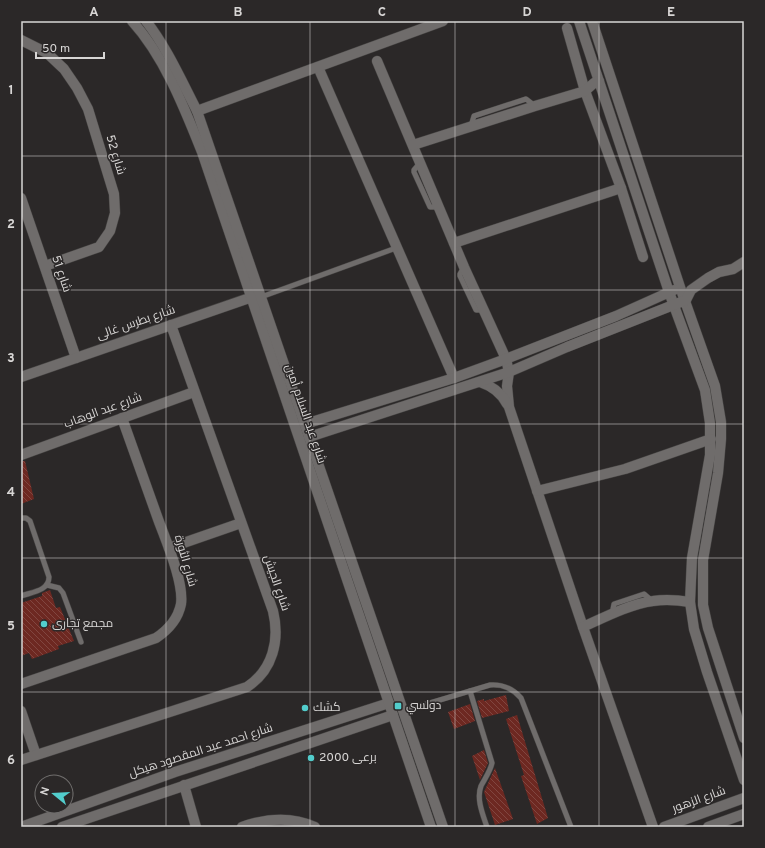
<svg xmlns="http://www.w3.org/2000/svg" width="765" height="848" viewBox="0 0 765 848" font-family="Overpass,Cairo,sans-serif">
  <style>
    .building { fill: url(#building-back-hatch) }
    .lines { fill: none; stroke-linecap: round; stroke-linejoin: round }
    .service-casing { stroke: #464443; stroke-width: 6 }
    .minor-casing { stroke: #464443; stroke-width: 11 }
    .tertiary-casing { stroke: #464443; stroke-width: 11 }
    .service { stroke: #6f6c6b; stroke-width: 5 }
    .minor { stroke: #6f6c6b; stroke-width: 10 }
    .tertiary { stroke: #6f6c6b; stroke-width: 10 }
    .grid { fill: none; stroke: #d8d6d5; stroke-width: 1; stroke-opacity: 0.55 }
    .poi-dot { fill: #52cdcc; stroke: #2b2828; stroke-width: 1.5 }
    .labels { text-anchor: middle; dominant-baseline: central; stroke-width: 3; stroke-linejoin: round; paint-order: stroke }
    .street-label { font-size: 12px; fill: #d8d6d5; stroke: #2b2828 }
    .poi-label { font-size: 12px; fill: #d8d6d5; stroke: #2b2828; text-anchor: start }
    .neatline { fill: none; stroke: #d8d6d5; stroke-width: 1.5 }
    .grid-label { font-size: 13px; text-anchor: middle; font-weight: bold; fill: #d8d6d5 }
  </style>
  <defs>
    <pattern id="building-back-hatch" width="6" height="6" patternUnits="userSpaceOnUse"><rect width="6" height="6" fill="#6d2821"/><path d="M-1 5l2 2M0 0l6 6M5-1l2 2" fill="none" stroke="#814640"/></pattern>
  </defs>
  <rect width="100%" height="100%" fill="#2b2828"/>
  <g class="building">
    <path d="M21 461H25L34 499 21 504Z"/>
    <path d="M50 590 56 608 60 607 74 641 58 646 59 649 32 659 29 653 21 656V603L42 596V593Z"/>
    <path d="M506 695 509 711 482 718 477 701 484 699V701Z"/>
    <path d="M470 704 475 721 454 729 448 712Z"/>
    <path d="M517 715 548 818 537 824 521 776 524 775 506 719Z"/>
    <path d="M484 750 488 763 480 780 472 756Z"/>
    <path d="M495 768 513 819 495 825 484 792Z"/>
  </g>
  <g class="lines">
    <g class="service-casing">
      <g id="service">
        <path d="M471 126 474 116 526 99 535 106"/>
        <path d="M420 163 414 170V172L430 207H439"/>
        <path d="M464 267 460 274V276L476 310H484"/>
        <path d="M261 297 396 248"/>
        <path d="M21 518H26L30 521 49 577C49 591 32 592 21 596"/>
        <path d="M47 585 59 588 63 593 81 642"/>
        <path d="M612 614 614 604 644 594 652 601"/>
        <path d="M470 691 492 763C490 772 485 778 481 786 476 799 483 815 487 827"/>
        <path d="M403 711 490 685C503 684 512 688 521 698L571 827"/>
      </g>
    </g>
    <g class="minor-casing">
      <g id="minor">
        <path d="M579 21 669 292 705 390 710 423V455L692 558 690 602 694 629 707 672 744 780"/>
        <path d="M592 21 680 287 715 386 721 422V439L718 473 703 560V605L708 628 744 738"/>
        <path d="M567 28 585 91 621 188 643 257"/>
        <path d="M21 40 47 53 64 69 77 88 88 109 114 194 115 213 110 231 99 247 45 266"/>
        <path d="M377 61 464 267 506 359 509 372 507 386 509 407 583 627 653 827"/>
        <path d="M318 67 454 378"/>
        <path d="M197 111 443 21"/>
        <path d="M413 145 535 106 585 91 594 83 599 81"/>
        <path d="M21 198 76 358"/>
        <path d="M454 243 621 188"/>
        <path d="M21 377 258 295"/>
        <path d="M480 382C492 386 501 392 507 404"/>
        <path d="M305 424 454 378 506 359 616 316 674 290"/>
        <path d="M309 437 509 372 567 347 686 300 691 290 708 278 719 272 733 269 744 262"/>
        <path d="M21 455 194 392"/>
        <path d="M537 491 625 469 711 439"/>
        <path d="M169 548 241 523"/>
        <path d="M583 627C603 618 630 604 653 601 665 599 678 600 690 602"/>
        <path d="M21 684 156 638C168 630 178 619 181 604 184 582 166 541 158 519 146 485 134 452 122 418"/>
        <path d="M21 711 36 755"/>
        <path d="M21 760 247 687C273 670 280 640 273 611L171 325"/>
        <path d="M184 785 196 827"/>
        <path d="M21 827 175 772 389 703"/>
        <path d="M62 827 393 715"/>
        <path d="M242 827C267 818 291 816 315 827"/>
        <path d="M664 827 744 798"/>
        <path d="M708 827 744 814"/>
      </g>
    </g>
    <g class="tertiary-casing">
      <g id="tertiary">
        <path d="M132 21C164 56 184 107 202 152L431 827"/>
        <path d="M146 21C167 48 181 80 197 111L443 827"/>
      </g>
    </g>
    <use href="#service" class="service"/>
    <use href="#minor" class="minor"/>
    <use href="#tertiary" class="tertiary"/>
  </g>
  <path class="grid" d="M166 21V827M310 21V827M455 21V827M599 21V827M21 156H744M21 290H744M21 424H744M21 558H744M21 692H744"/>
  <g class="poi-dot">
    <circle cx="44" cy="624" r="4"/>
    <rect x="394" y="702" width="8" height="8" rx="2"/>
    <circle cx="305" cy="708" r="4"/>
    <circle cx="311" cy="758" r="4"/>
  </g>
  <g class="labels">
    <g class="street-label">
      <text transform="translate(115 155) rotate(73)">شارع 52</text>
      <text transform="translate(61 274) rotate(71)">شارع 51</text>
      <text transform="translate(136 323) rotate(-19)">شارع بطرس غالى</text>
      <text transform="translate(103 411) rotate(-20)">شارع عبد الوهاب</text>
      <text transform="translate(305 414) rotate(71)">شارع عبد السلام أمين</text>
      <text transform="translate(185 561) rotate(74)">شارع الثورة</text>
      <text transform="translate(276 583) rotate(71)">شارع الجيش</text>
      <text transform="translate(201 751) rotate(-18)">شارع احمد عبد المقصود هيكل</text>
      <text transform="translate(699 800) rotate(-20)">شارع الزهور</text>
    </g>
    <g class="poi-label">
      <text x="52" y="624">مجمع تجارى</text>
      <text x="406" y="706">دولسي</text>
      <text x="313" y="708">كشك</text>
      <text x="319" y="758">برعى 2000</text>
    </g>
  </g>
  <rect width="765" height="848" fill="none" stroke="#2b2828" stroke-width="44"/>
  <g transform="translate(54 794) rotate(288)"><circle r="19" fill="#2b2828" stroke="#706e6d"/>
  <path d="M0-3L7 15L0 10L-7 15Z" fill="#52cdcc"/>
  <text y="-6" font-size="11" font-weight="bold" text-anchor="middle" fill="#d8d6d5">N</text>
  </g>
  <path d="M36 52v6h68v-6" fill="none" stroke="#d8d6d5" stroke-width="2"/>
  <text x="42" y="52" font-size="12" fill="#d8d6d5" stroke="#2b2828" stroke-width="3" paint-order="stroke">50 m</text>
  <rect x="22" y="22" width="721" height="804" class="neatline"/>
  <g class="grid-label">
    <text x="94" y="16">A</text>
    <text x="238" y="16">B</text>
    <text x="382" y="16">C</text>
    <text x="527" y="16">D</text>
    <text x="671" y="16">E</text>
    <text x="11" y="94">1</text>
    <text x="11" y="228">2</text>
    <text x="11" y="362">3</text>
    <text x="11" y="496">4</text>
    <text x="11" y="630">5</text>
    <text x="11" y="764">6</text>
  </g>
</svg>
